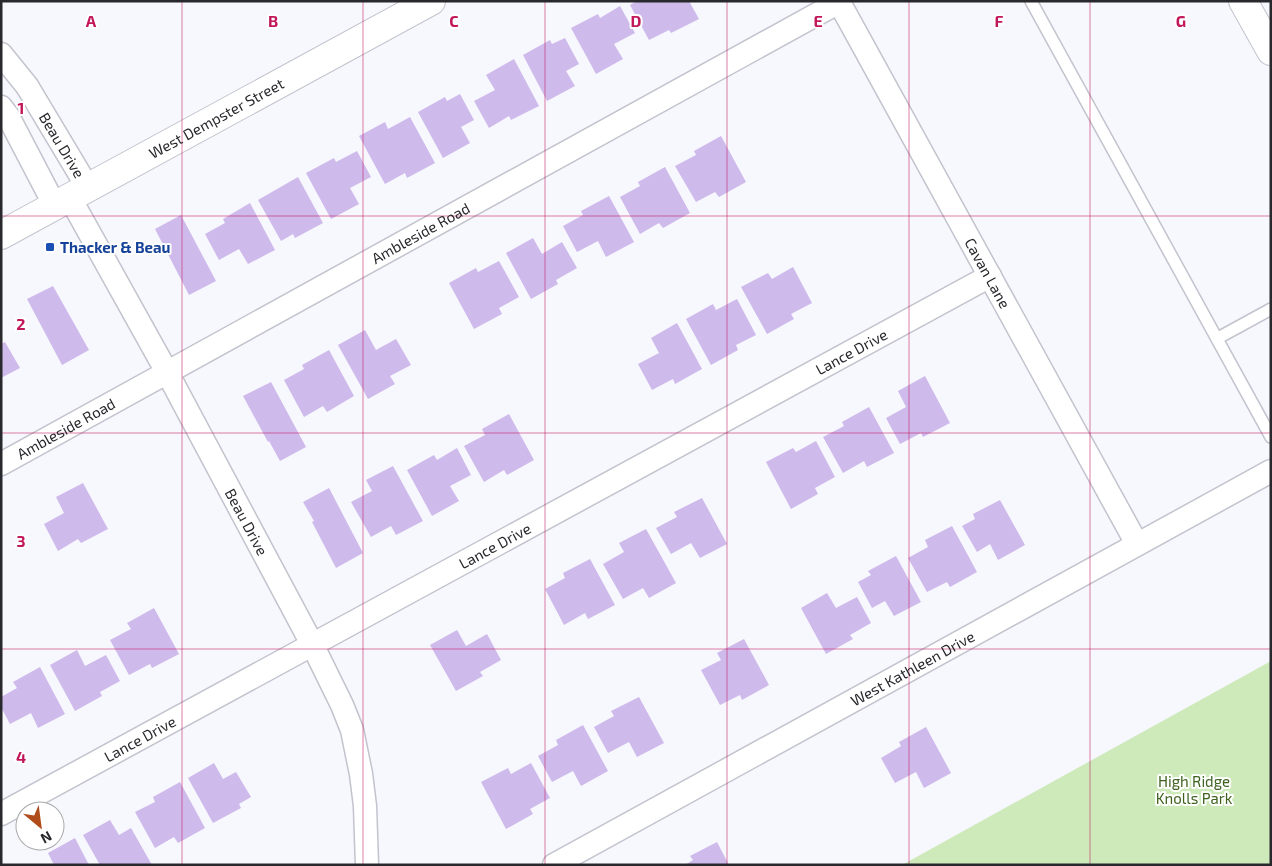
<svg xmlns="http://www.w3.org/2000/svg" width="1272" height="866" viewBox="0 0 1272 866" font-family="'Exo 2',sans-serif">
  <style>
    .green { fill: #ceeabb }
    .building { fill: #cfbaec }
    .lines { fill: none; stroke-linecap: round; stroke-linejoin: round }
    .service-casing { stroke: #c3c3ce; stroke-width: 14 }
    .minor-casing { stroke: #c3c3ce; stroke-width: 25 }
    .secondary-casing { stroke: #c3c3ce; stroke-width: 30 }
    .primary-casing { stroke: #c3c3ce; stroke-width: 30 }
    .service { stroke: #fff; stroke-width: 11 }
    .minor { stroke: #fff; stroke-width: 22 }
    .secondary { stroke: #fff; stroke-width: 28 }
    .primary { stroke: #fff; stroke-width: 28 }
    .grid { fill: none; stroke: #c2185b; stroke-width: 1; stroke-opacity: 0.55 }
    .transit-dot { fill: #1a4fb4; stroke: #fff; stroke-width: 2 }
    .labels { text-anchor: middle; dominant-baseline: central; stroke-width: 4; stroke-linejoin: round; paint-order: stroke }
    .street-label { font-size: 15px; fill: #29292d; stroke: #fff }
    .transit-label { font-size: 15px; font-weight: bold; fill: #164399; stroke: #fff; text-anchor: start }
    .park-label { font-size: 15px; fill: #3e611e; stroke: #fff }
    .grid-label { font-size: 16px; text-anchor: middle; font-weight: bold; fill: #c2185b; stroke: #fff; stroke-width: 4; stroke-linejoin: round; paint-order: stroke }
  </style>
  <rect width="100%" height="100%" fill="#f7f7fe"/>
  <path class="green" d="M1271 661V865H902Z"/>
  <g class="building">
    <path d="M637 1H689L699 19 671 33 669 30 649 40 630 5Z"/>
    <path d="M620 6 635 33 614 44 623 59 596 74 571 28 598 14 600 18Z"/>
    <path d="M565 38 579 64 566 71 575 86 547 101 523 55 550 40 552 44Z"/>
    <path d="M514 59 539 106 511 120 509 116 489 128 474 101 495 90 486 75Z"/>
    <path d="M460 94 474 120 461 127 470 143 443 158 418 112 445 97 447 101Z"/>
    <path d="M410 117 435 163 407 178 405 173 385 184 359 136 385 122 388 129Z"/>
    <path d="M721 136 746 182 719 197 715 192 696 202 675 166 696 155 694 151Z"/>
    <path d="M357 151 371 177 350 188 359 204 331 219 306 173 334 158 336 162Z"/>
    <path d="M665 167 690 213 663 228 659 223 640 234 620 197 640 186 638 182Z"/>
    <path d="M298 177 323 223 295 238 293 234 281 241 258 200Z"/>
    <path d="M609 196 634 242 606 257 598 241 577 252 563 226 583 215 581 211Z"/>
    <path d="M250 203 275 250 248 264 239 249 219 260 205 234 225 223 223 219Z"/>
    <path d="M181 215 216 281 189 295 155 229Z"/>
    <path d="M533 238 542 254 562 242 577 268 556 280 558 284 531 299 506 253Z"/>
    <path d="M499 261 519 297 499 308 502 314 474 329 449 283 476 268 478 272Z"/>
    <path d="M793 267 812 303 791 314 794 319 767 334 741 287 768 273 772 279Z"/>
    <path d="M53 286 89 350 62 365 27 299Z"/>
    <path d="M737 299 756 335 736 345 738 350 711 365 686 319 713 304 716 310Z"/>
    <path d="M677 323 702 369 675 384 673 379 652 390 638 364 659 353 651 338Z"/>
    <path d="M365 330 376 350 396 339 411 365 390 376 395 384 368 399 338 345Z"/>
    <path d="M5 342 20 368 1 378V344Z"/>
    <path d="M329 350 354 396 327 412 323 406 304 417 284 380 304 369 302 365Z"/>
    <path d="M925 376 950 423 923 437 921 433 900 444 886 418 906 407 898 391Z"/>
    <path d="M271 382 306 447 280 461 269 441 268 442 243 396Z"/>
    <path d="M869 407 894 453 867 467 864 461 843 473 823 437 844 426 842 422Z"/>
    <path d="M509 414 534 460 507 475 504 470 484 482 464 446 485 435 482 429Z"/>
    <path d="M816 441 835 477 815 488 818 494 791 509 766 462 793 448 796 452Z"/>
    <path d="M457 448 471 475 450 486 459 501 432 516 407 470 434 455 437 460Z"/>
    <path d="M393 466 423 521 396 535 391 526 371 537 351 502 372 491 366 480Z"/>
    <path d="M83 483 108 529 81 543 78 539 58 551 44 524 64 513 56 497Z"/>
    <path d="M329 488 363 553 336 568 312 522 314 521 303 502Z"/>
    <path d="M702 498 727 544 700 558 691 543 671 554 656 528 677 517 674 512Z"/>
    <path d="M1000 500 1025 545 998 560 990 544 977 552 962 526 975 519 973 514Z"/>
    <path d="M952 526 977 572 950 587 947 582 927 592 908 558 928 547 925 540Z"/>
    <path d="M646 529 676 583 649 598 643 588 623 599 603 564 624 552 619 543Z"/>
    <path d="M896 556 921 602 894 616 885 601 872 608 858 582 871 575 868 571Z"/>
    <path d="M590 559 615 605 588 619 585 613 564 625 545 589 565 578 563 573Z"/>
    <path d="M827 593 836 608 857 597 871 623 850 635 853 639 826 654 801 608Z"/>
    <path d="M154 608 179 654 152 668 150 664 129 675 110 640 131 629 127 623Z"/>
    <path d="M457 630 466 646 487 634 501 660 480 672 483 676 456 691 430 645Z"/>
    <path d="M744 639 769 685 742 700 740 695 720 705 701 670 721 660 717 653Z"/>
    <path d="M77 650 85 666 106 655 120 681 100 692 102 696 75 711 50 665Z"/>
    <path d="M40 667 65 714 38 728 31 713 10 724 1 707V697L17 688 13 682Z"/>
    <path d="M639 697 664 743 637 757 629 742 608 753 594 727 614 716 611 711Z"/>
    <path d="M583 725 608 771 581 786 573 771 552 782 538 756 558 745 556 740Z"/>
    <path d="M926 727 951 773 924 788 916 772 895 783 881 758 901 746 899 742Z"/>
    <path d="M214 763 223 779 236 772 251 797 239 804 241 808 213 823 188 778Z"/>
    <path d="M531 763 550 798 530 809 533 814 506 829 481 782 508 768 511 774Z"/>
    <path d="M180 782 205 828 178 843 174 837 155 848 135 812 155 802 153 797Z"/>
    <path d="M110 820 119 835 131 828 152 865H100L83 835Z"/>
    <path d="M75 838 89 865H54L48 853Z"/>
    <path d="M717 842 729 865H685L693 860 690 856Z"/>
  </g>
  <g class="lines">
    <g class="service-casing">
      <g id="service">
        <path d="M1031 1 1271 437"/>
        <path d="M1218 338 1271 309"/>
      </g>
    </g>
    <g class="minor-casing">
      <g id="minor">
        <path id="s1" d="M1 54 27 86 88 188"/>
        <path d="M1 107 8 116 55 206"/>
        <path id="s2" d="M70 198 168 374 312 644 342 705 352 730 361 774 365 806 367 865"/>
        <path id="s3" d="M1 464 839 2 1137 544"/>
        <path id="s4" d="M1 814 990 276"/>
        <path id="s5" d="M554 865 1271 471"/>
      </g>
    </g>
    <g class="secondary-casing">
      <g id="secondary">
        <path id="s6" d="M1 235 431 1"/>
      </g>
    </g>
    <g class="primary-casing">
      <path id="primary" d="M1243 1 1271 51"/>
    </g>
    <use href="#service" class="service"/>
    <use href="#minor" class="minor"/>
    <use href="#secondary" class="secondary"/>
    <use href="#primary" class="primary"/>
  </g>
  <path class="grid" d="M182 1V865M363 1V865M545 1V865M727 1V865M909 1V865M1090 1V865M1 216H1271M1 433H1271M1 649H1271"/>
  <rect class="transit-dot" x="45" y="242" width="10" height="10" rx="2.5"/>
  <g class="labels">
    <g class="street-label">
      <text stroke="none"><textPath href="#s6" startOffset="245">West Dempster Street</textPath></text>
      <text stroke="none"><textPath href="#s1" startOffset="110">Beau Drive</textPath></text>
      <text stroke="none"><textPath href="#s3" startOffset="479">Ambleside Road</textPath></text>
      <text stroke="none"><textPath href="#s3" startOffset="1266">Cavan Lane</textPath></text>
      <text stroke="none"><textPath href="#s4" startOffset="968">Lance Drive</textPath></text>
      <text stroke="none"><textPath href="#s3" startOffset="74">Ambleside Road</textPath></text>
      <text stroke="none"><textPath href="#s2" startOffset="369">Beau Drive</textPath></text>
      <text stroke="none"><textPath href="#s4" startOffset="562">Lance Drive</textPath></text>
      <text stroke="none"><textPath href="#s5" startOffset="409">West Kathleen Drive</textPath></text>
      <text stroke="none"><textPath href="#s4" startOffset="158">Lance Drive</textPath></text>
    </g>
    <g class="transit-label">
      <text x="60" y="247">Thacker &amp; Beau</text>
    </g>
    <g class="park-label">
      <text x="1194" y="781">High Ridge<tspan x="1194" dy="17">Knolls Park</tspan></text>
    </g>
  </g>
  <g class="grid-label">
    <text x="91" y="27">A</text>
    <text x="273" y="27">B</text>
    <text x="454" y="27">C</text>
    <text x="636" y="27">D</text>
    <text x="818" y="27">E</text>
    <text x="999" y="27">F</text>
    <text x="1181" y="27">G</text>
    <text x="21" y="114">1</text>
    <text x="21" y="330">2</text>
    <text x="21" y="547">3</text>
    <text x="21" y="763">4</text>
  </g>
  <rect width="1272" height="866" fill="none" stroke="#29292d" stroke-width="5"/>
  <g transform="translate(40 826) rotate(151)"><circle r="24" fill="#ffffff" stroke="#a9a9ab"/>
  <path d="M0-4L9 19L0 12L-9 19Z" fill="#b04b1b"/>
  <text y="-8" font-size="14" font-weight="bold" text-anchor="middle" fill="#29292d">N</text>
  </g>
</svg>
